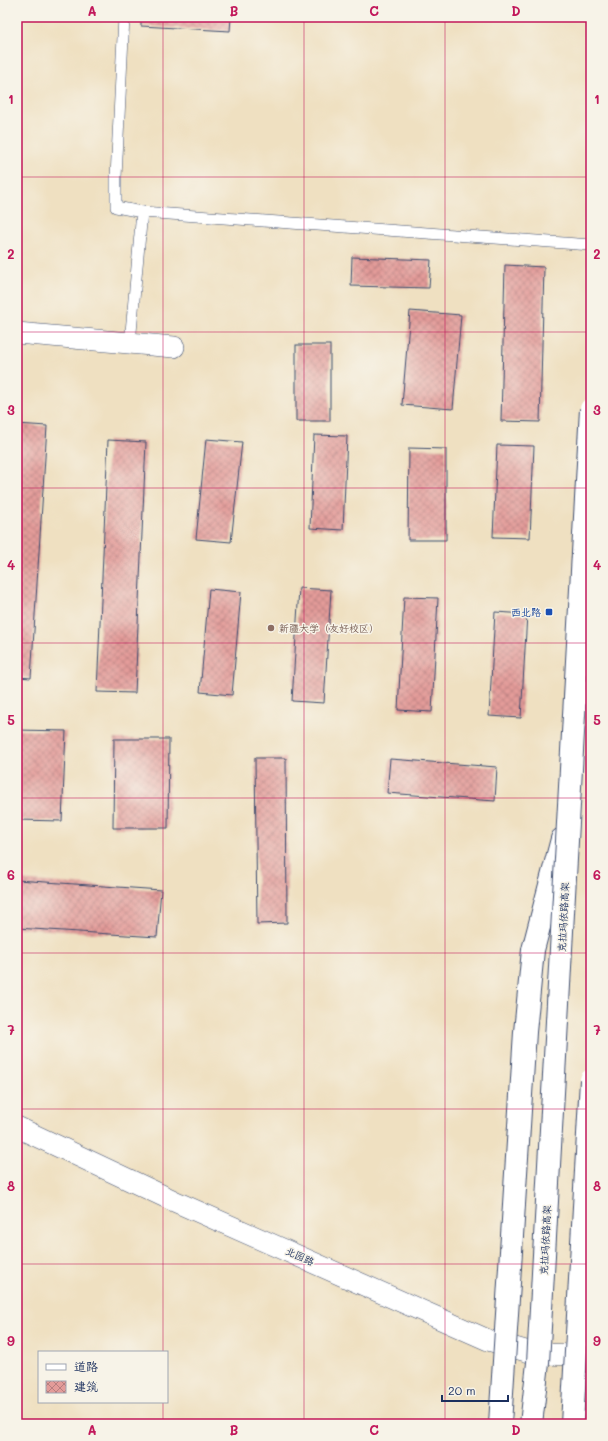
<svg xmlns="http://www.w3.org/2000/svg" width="608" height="1441" viewBox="0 0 608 1441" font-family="Mali,'LXGW WenKai TC',sans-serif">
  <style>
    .building { fill: url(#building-cross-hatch) }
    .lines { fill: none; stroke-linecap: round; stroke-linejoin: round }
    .lane-casing { stroke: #3b4a6d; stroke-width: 12 }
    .street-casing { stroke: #3b4a6d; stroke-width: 22 }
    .highway-casing { stroke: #3b4a6d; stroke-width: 24 }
    .lane { stroke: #fff; stroke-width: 11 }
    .street { stroke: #fff; stroke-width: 21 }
    .highway { stroke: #fff; stroke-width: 22 }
    .highway-bridge-casing { stroke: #3b4a6d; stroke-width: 24; stroke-linecap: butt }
    .highway-bridge { stroke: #fff; stroke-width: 22 }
    .grid { fill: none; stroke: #c2185b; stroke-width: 1; stroke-opacity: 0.55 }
    .transit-dot { fill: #1a4fb4; stroke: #f7f3e8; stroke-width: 1.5 }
    .education-dot { fill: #8d6e63; stroke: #f7f3e8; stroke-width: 1.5 }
    .labels { text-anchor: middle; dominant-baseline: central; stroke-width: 3; stroke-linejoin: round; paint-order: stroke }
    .transit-label { font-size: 10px; fill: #164399; stroke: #f7f3e8; text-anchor: end }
    .education-label { font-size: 10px; fill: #785e54; stroke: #f7f3e8; text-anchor: start }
    .street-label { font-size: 10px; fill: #1b2f5e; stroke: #f7f3e8 }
    .neatline { fill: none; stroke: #c2185b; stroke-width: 1.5 }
    .grid-label { font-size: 13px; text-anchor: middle; font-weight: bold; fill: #c2185b }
  </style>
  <defs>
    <pattern id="building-cross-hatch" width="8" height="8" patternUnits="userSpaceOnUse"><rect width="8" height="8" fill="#e39b99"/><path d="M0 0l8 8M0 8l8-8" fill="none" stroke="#b77f80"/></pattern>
  </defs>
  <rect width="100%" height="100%" fill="#f7f3e8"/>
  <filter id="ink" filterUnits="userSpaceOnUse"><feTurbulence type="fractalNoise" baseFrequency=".025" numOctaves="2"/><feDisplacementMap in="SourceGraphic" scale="8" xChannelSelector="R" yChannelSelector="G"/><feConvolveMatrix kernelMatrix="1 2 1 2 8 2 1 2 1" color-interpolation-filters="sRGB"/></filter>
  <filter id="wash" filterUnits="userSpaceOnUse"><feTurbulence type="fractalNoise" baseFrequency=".012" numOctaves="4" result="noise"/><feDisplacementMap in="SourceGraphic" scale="16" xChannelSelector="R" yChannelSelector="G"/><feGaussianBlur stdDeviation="0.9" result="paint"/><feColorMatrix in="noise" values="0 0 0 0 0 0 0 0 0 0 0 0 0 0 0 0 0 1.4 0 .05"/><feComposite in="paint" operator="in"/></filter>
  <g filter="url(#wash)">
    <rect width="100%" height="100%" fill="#efe0c1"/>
    <g id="blocks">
      <g class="building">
        <path d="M141 17H231L230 31 141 26Z"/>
        <path d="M352 257 431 260 429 288 351 286Z"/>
        <path d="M505 265 544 267 540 422 501 421Z"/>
        <path d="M410 311 461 315 453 409 402 405Z"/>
        <rect x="296" y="345" width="34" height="76"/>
        <path d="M17 424 47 426 31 678 17 677Z"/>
        <path d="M314 435 347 436 343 530 310 528Z"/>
        <path d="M206 439 242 442 231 542 196 539Z"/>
        <path d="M108 440 146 442 135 693 97 692Z"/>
        <path d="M497 445 534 446 530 538 493 537Z"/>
        <path d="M409 448 446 449V540H408Z"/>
        <path d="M299 588 331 590 324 703 292 701Z"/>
        <path d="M209 589 241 592 232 695 200 692Z"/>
        <path d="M404 597 438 598 432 712 398 710Z"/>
        <path d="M495 612 527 614 521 718 489 716Z"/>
        <path d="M17 730 66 731 62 821 17 820Z"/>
        <path d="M114 739H169L168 828H113Z"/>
        <path d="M255 758H286L287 923 257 924Z"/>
        <path d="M390 759 497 767 495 801 387 793Z"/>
        <path d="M17 880 161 890 157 937 17 928Z"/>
      </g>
    </g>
  </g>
  <g filter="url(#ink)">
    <use href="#blocks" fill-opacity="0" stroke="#3b4a6d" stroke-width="1"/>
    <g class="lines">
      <g class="lane-casing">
        <g id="lane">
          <path d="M124 17 116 177V207L142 212 130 343"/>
          <path d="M142 212 591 245"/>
        </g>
      </g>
      <g class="street-casing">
        <g id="street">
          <path d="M17 333 174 347"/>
          <path d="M17 1127 174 1201 488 1340 536 1354 583 1355 591 1353"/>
        </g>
      </g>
      <g class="highway-casing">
        <g id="highway">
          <path d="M533 950 562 839"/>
          <path d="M590 1424 591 1421"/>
        </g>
      </g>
      <use href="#lane" class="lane"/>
      <use href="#street" class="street"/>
      <use href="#highway" class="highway"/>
      <g class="highway-bridge-casing">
        <g id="highway-bridge">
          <path d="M500 1424 525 1032 533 950"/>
          <path d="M531 1424 538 1363 591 409"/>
          <path d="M572 1424 591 1080"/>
        </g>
      </g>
      <use href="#highway-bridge" class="highway-bridge"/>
    </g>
  </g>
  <path class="grid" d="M163 17V1352M304 17V1424M445 17V1424M17 177H591M17 332H591M17 488H591M17 643H591M17 798H591M17 953H591M17 1109H591M17 1264H591M163 1402V1424"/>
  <rect class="transit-dot" x="545" y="608" width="8" height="8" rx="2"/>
  <circle class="education-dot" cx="271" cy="628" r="4"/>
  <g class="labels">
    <g class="transit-label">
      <text x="541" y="612">西北路</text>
    </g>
    <g class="education-label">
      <text x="279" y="628">新疆大学（友好校区）</text>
    </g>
    <g class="street-label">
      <text transform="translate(563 917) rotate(-87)">克拉玛依路高架</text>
      <text transform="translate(545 1240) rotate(-87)">克拉玛依路高架</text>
      <text transform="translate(300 1256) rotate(24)">北园路</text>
    </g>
  </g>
  <rect width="608" height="1441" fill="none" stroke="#f7f3e8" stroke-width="44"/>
  <rect x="38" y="1351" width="130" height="52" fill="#f7f3e8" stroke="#9fa5b1"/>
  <rect x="46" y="1364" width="20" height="6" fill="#ffffff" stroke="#9fa5b1"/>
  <text x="74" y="1371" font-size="12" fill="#1b2f5e">道路</text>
  <rect x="46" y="1381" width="20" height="12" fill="url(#building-cross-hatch)" stroke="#9fa5b1"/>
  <text x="74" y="1391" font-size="12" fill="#1b2f5e">建筑</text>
  <path d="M442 1395v6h66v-6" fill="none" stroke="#1b2f5e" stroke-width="2"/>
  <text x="448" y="1395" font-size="12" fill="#1b2f5e" stroke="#f7f3e8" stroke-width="3" paint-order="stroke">20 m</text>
  <rect x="22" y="22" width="564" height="1397" class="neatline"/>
  <g class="grid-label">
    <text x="92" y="16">A</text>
    <text x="234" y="16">B</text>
    <text x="374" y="16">C</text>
    <text x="516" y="16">D</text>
    <text x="11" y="104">1</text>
    <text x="597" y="104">1</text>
    <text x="11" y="259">2</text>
    <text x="597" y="259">2</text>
    <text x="11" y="415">3</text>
    <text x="597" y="415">3</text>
    <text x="11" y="570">4</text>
    <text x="597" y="570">4</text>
    <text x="11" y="725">5</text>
    <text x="597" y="725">5</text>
    <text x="11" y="880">6</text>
    <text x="597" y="880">6</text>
    <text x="11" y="1035">7</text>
    <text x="597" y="1035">7</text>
    <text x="11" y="1191">8</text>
    <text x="597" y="1191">8</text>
    <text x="11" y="1346">9</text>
    <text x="597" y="1346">9</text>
    <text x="92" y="1435">A</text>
    <text x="234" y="1435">B</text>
    <text x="374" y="1435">C</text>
    <text x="516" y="1435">D</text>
  </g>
</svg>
